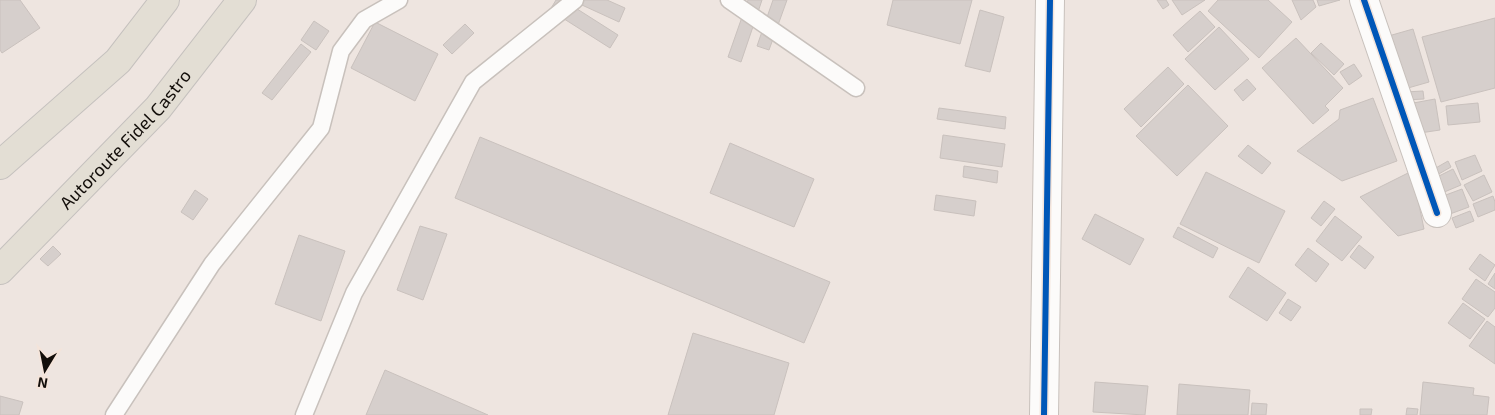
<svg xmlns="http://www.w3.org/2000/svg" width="1495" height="415" viewBox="0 0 1495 415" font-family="'Exo 2',sans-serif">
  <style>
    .building { fill: #d6cfcc; stroke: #c9c1bd }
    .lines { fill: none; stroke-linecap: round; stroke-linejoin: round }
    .lane-casing { stroke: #c8c1bc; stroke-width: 19 }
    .street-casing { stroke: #c8c1bc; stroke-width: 30 }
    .highway-casing { stroke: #c5c1be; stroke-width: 30 }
    .lane { stroke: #fcfbfa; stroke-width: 16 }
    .street { stroke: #fcfbfa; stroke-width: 28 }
    .highway { stroke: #e3ded4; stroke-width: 28 }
    .cycleway-casing { stroke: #f4e4da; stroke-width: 9 }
    .cycleway { stroke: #0057b8; stroke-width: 6 }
    .labels { text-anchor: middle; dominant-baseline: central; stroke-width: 5; stroke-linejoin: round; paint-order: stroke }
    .street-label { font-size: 18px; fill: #130e0a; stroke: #f4e4da }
  </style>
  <rect width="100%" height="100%" fill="#eee5e0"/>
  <g class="building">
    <path d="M0 0H20L40 28 2 53 0 50Z"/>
    <path d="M556 0H563L618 35 610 48 550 10Z"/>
    <path d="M571 0H607L625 8 619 22Z"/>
    <path d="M748 0H762L741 62 728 57Z"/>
    <path d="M773 0H787L769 50 757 46Z"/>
    <path d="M893 0H972L960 44 887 25Z"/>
    <path d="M1157 0H1166L1169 5 1163 9Z"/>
    <path d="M1172 0H1205L1182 15Z"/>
    <path d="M1218 0H1268L1292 22 1259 58 1208 11Z"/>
    <path d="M1292 0H1313L1316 7 1301 20Z"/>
    <path d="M1317 0H1340L1319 6Z"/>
    <path d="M980 10 1004 17 990 72 965 66Z"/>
    <path d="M1200 11 1215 27 1188 52 1173 35Z"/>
    <path d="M1495 18V88L1441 102 1422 37Z"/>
    <path d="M314 21 329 31 316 50 301 40Z"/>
    <path d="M375 22 438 54 415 101 351 68Z"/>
    <path d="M465 24 474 33 452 54 443 45Z"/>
    <path d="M1219 27 1249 59 1215 90 1185 59Z"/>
    <path d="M1413 29 1429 82 1401 90 1385 37Z"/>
    <path d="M1296 38 1343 88 1325 106 1329 110 1313 124 1262 68Z"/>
    <path d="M1321 43 1344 64 1334 75 1311 53Z"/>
    <path d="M301 44 311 52 272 100 262 93Z"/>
    <path d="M1354 64 1362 76 1349 85 1340 72Z"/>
    <path d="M1168 67 1184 84 1141 127 1124 109Z"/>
    <path d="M1247 79 1256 89 1243 101 1234 90Z"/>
    <path d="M1188 85 1228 126 1177 176 1136 136Z"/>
    <path d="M1423 91 1424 99 1405 100V92Z"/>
    <path d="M1373 98 1397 161 1342 181 1297 151 1339 119 1340 110Z"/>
    <path d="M1435 99 1440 130 1413 134 1408 104Z"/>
    <path d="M1478 103 1480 122 1448 125 1446 106Z"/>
    <path d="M939 108 1006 117 1005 129 937 119Z"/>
    <path d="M943 135 1005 144 1002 167 940 158Z"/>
    <path d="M480 137 830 282 804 343 455 198Z"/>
    <path d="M730 143 814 179 794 227 710 193Z"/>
    <path d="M1248 145 1271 163 1262 174 1238 156Z"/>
    <path d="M1475 155 1482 171 1462 180 1455 162Z"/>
    <path d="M1448 161 1451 167 1437 175 1434 169Z"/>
    <path d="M964 166 998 171 997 183 963 177Z"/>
    <path d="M1453 169 1461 185 1442 193 1435 178Z"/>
    <path d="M1412 171 1424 229 1398 236 1360 197Z"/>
    <path d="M1206 172 1285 211 1259 263 1180 224Z"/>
    <path d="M1484 175 1492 192 1473 201 1464 185Z"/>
    <path d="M1462 189 1469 207 1450 214 1443 196Z"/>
    <path d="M195 190 208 199 193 220 181 212Z"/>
    <path d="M936 195 976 201 974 216 934 210Z"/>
    <path d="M1493 196 1495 202V210L1478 217 1473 204Z"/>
    <path d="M1324 201 1335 209 1321 226 1311 218Z"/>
    <path d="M1470 211 1474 221 1456 228 1452 218Z"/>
    <path d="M1095 214 1144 239 1130 265 1082 239Z"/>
    <path d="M1335 216 1362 237 1342 261 1316 241Z"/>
    <path d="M420 226 447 234 423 300 397 290Z"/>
    <path d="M1178 227 1218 248 1213 258 1173 237Z"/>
    <path d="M299 235 345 251 321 321 275 304Z"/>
    <path d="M1359 245 1374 257 1365 269 1350 257Z"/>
    <path d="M53 246 61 254 48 266 40 259Z"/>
    <path d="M1308 248 1329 264 1316 282 1295 265Z"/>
    <path d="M1480 254 1495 265 1485 281 1469 269Z"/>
    <path d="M1248 267 1286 293 1267 321 1229 297Z"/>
    <path d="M1495 273V289L1488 284Z"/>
    <path d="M1476 279 1495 292V308L1488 317 1462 299Z"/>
    <path d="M1288 299 1301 307 1291 321 1279 313Z"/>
    <path d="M1463 303 1485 319 1470 339 1448 323Z"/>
    <path d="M1487 321 1495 327V364L1469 346Z"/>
    <path d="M693 333 789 363 774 415H668Z"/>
    <path d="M385 370 488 415H366Z"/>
    <path d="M1095 382 1148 386 1145 415 1093 412Z"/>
    <path d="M1423 382 1474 388 1473 395 1489 397 1487 415H1420Z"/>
    <path d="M1179 384 1250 390 1248 415H1177Z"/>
    <path d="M0 396 23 402 19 415H0Z"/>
    <path d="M1252 403 1267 404 1266 415H1251Z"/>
    <path d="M1407 408 1418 409 1417 415H1406Z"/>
    <path d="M1360 409H1372L1371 415H1360Z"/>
  </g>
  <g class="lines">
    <g class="lane-casing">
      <g id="lane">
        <path d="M729 0 856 88"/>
        <path d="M114 415 212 264 321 128 341 51 364 20 399 0"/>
        <path d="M304 415 354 293 473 82 575 0"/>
      </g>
    </g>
    <g class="street-casing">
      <g id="street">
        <path d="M1364 0 1437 213"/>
        <path d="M1044 415 1050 0"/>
      </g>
    </g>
    <g class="highway-casing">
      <g id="highway">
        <path d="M0 165 118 61 165 0"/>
        <path id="s1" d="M0 270 158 108 242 0"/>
      </g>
    </g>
    <use href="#lane" class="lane"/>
    <use href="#street" class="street"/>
    <use href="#highway" class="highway"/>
    <g class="cycleway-casing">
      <g id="cycleway">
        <path d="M1364 0 1437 213"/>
        <path d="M1044 415 1050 0"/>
      </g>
    </g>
    <use href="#cycleway" class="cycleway"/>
  </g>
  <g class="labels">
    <g class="street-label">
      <text stroke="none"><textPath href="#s1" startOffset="181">Autoroute Fidel Castro</textPath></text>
    </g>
  </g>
  <g transform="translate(45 370) rotate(190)" stroke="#f4e4da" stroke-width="4" paint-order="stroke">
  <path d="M0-4L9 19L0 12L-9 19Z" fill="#130e0a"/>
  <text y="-8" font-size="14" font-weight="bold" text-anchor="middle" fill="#130e0a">N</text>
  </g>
</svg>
